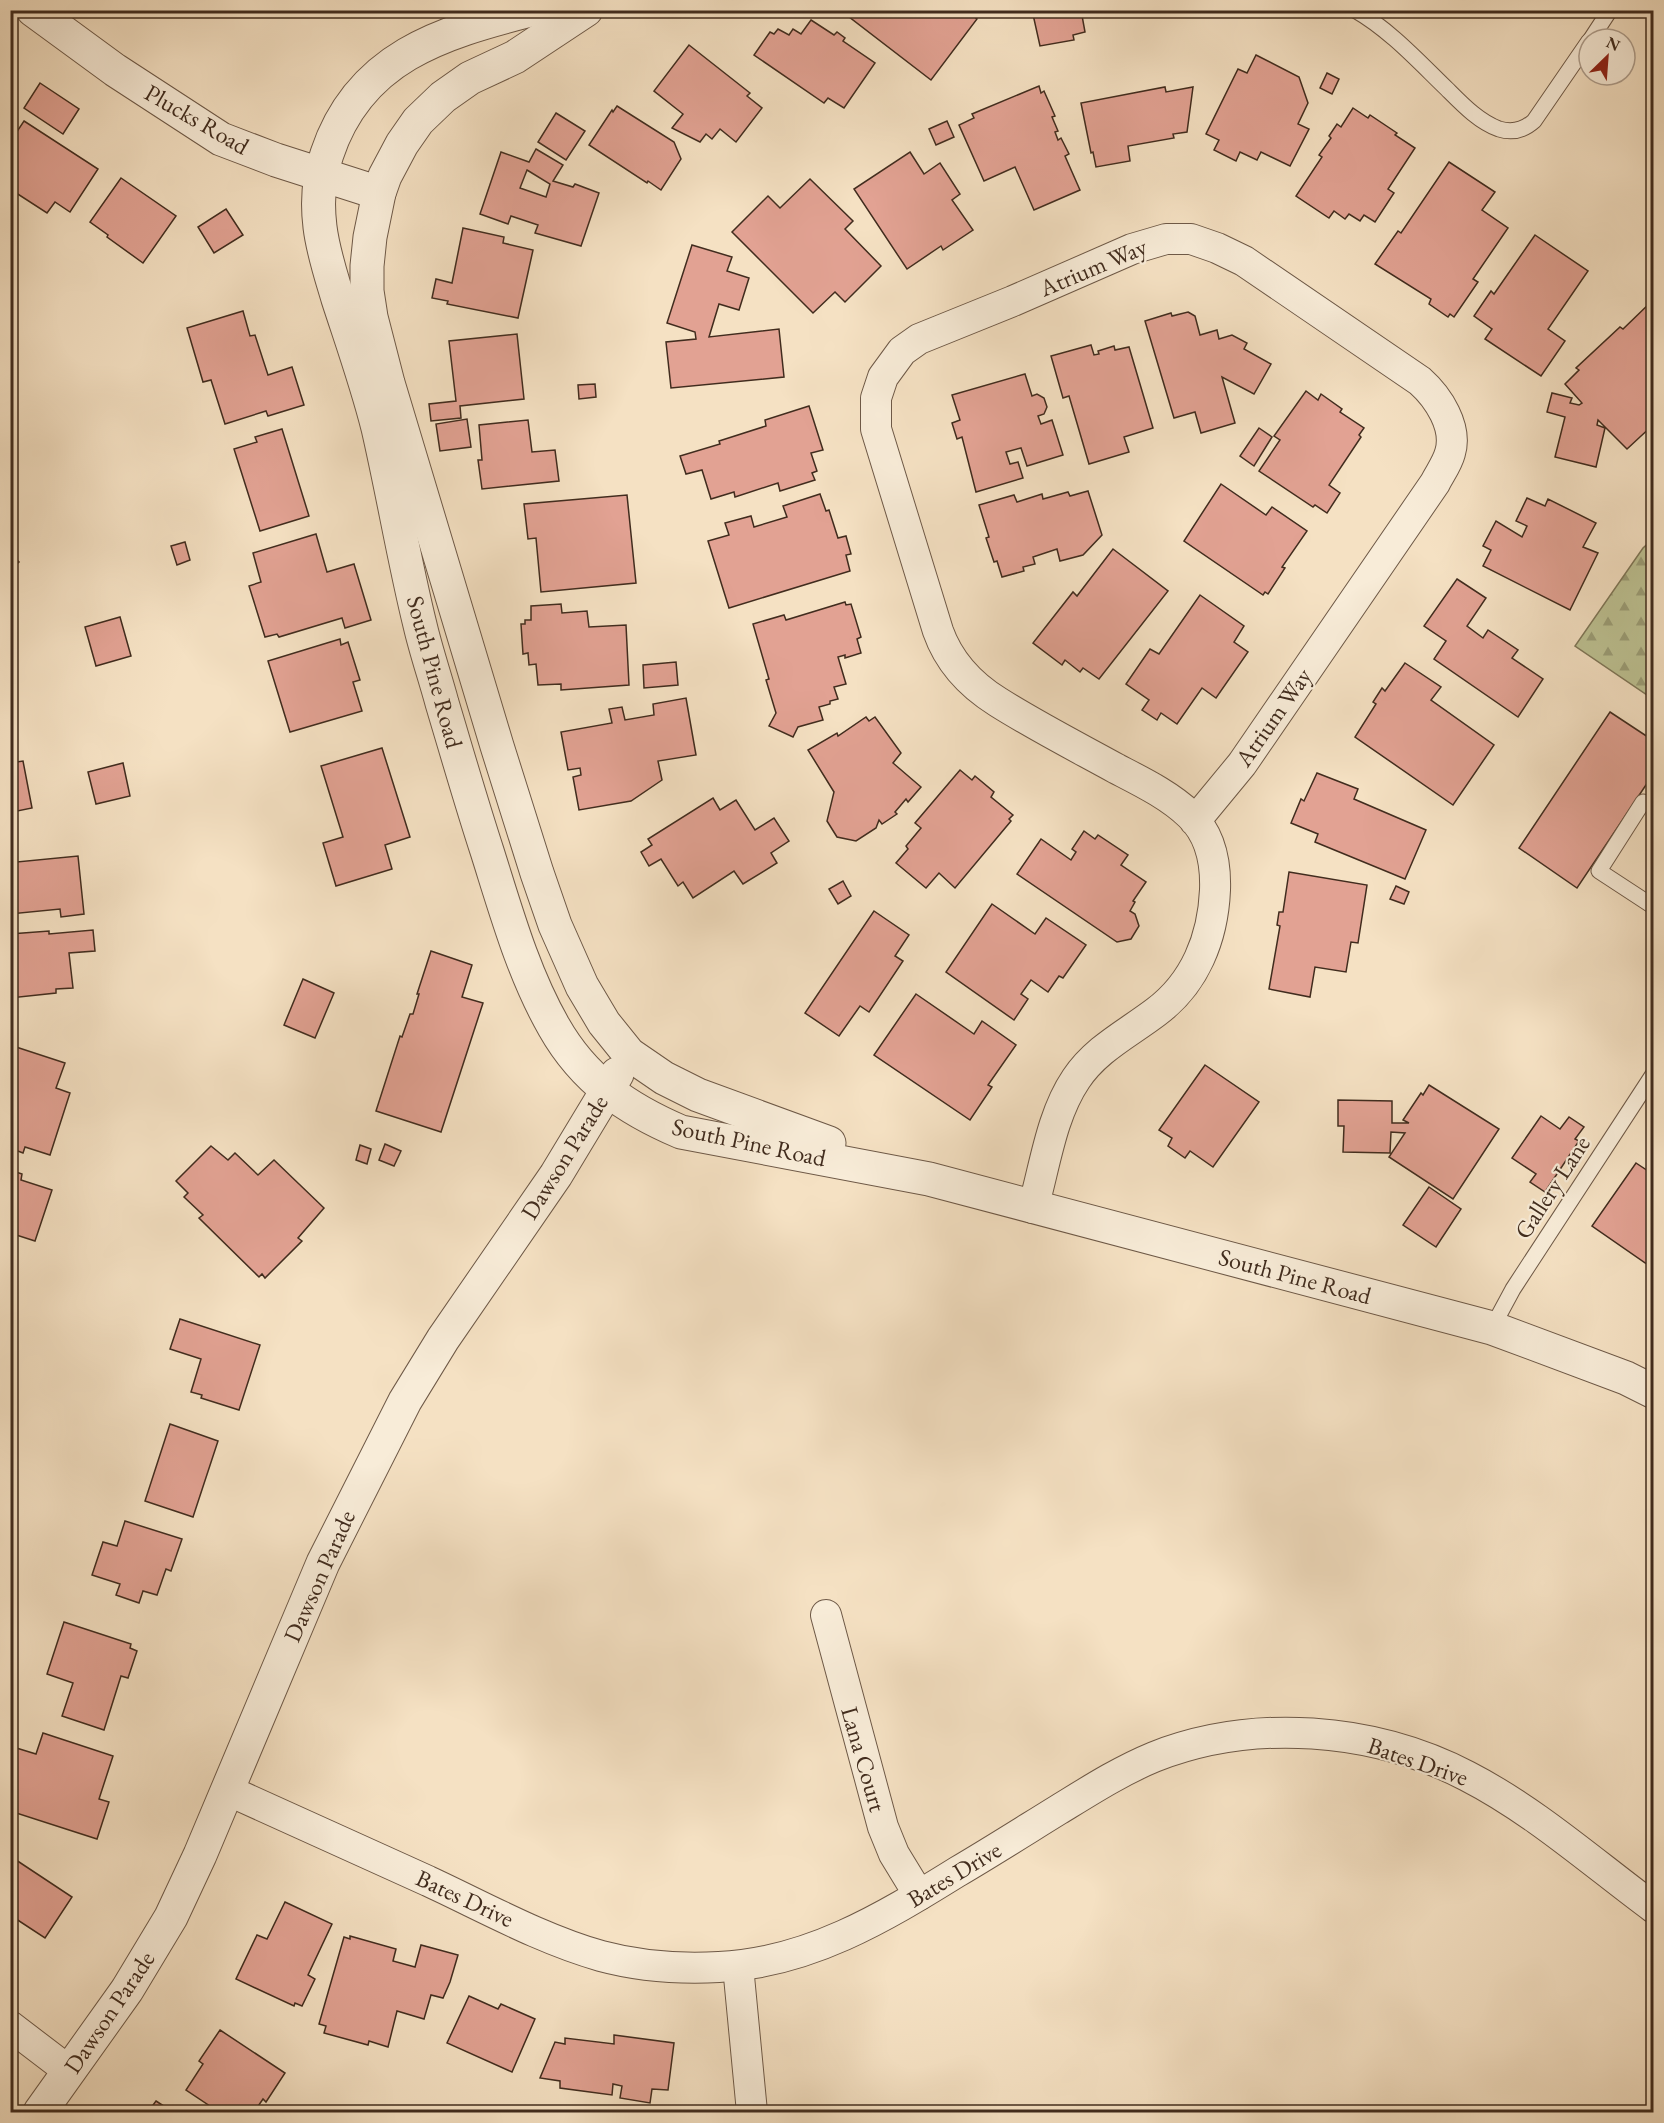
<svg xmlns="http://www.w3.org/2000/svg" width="1664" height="2123" viewBox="0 0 1664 2123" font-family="'EB Garamond',serif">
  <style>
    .forest { fill: url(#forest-firs); stroke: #7f7758; stroke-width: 1.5 }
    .building { fill: #e2a293; stroke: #412c1e; stroke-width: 1.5; fill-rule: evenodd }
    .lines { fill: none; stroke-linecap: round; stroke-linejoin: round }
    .service-casing { stroke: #6e5947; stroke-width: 17 }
    .minor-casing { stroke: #6e5947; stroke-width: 32 }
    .tertiary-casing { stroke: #6e5947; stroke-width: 35 }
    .service { stroke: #f8ecd8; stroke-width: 15 }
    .minor { stroke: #f8ecd8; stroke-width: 30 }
    .tertiary { stroke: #f8ecd8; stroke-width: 33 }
    .labels { text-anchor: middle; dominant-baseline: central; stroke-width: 4.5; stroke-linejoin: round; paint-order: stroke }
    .street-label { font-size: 24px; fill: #412c1e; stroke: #f8ecd8 }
  </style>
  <defs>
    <pattern id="forest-firs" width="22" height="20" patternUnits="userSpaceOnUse" patternTransform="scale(1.5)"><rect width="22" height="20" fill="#bdc293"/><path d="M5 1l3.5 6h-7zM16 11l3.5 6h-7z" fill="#9b9e77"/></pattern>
  </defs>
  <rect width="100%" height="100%" fill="#f5e1c3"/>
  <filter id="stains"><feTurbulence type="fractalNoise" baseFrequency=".00333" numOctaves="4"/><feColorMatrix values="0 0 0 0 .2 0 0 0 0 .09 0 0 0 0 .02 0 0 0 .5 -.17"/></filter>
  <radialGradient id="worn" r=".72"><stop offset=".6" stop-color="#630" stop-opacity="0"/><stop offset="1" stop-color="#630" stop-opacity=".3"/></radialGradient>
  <path class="forest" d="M1653 539V699L1575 646 1643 548Z"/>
  <g class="building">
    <path d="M846 10H965L977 19 931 80 844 13Z"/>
    <path d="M1032 10H1081L1085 32 1073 35 1074 40 1040 46Z"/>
    <path d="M811 20 834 35 837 32 845 38 843 41 875 63 844 108 828 98 824 103 754 55 770 32 774 34 778 29 789 35 793 29 801 34Z"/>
    <path d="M689 45 750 93 747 96 762 108 736 142 720 129 712 139 706 134 700 142 672 128 683 114 654 91Z"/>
    <path d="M1256 55 1299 77 1308 103 1298 124 1309 129 1290 166 1261 152 1257 160 1240 152 1236 161 1214 150 1219 140 1206 134 1238 69 1247 73Z"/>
    <path d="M1327 73 1339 79 1332 94 1320 88Z"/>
    <path d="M40 83 79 109 63 134 24 108Z"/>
    <path d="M1039 86 1041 93 1044 91 1055 116 1052 117 1058 131 1055 132 1058 140 1061 138 1069 154 1065 156 1080 190 1034 210 1015 167 984 181 959 125 974 118 972 114Z"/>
    <path d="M1165 87 1166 92 1193 87 1187 132 1173 134 1174 138 1128 146 1130 161 1096 167 1093 152 1091 153 1081 103Z"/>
    <path d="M617 106 674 142 681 159 661 190 648 181 647 183 589 145 612 110 613 112Z"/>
    <path d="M1353 108 1368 118 1370 115 1397 133 1395 135 1415 148 1388 189 1394 193 1375 222 1364 215 1360 221 1349 214 1345 219 1334 211 1329 218 1296 196 1322 157 1319 155 1331 138 1329 136 1337 124 1341 127Z"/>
    <path d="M556 113 585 131 566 160 538 142Z"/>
    <path d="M24 121 98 169 70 212 55 202 47 213 10 189V142Z"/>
    <path d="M947 121 954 137 936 145 929 129Z"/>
    <path d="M536 149 563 165 553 181 573 187 575 184 599 193 581 246 535 233 538 225 511 216 508 224 480 214 501 152 529 162ZM527 170 550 184 546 197 520 188Z"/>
    <path d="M910 152 924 174 940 163 960 194 952 200 973 230 943 250 941 246 907 269 854 189Z"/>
    <path d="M1449 162 1495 192 1482 210 1508 228 1473 279 1478 282 1454 317 1450 314 1448 317 1429 304 1431 299 1375 264 1398 231 1401 233Z"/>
    <path d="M121 178 176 216 143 263 107 237 108 235 90 222Z"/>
    <path d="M810 179 853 221 845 229 881 266 845 302 835 292 813 313 732 232 768 196 780 208Z"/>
    <path d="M226 209 243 235 214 253 198 227Z"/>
    <path d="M463 228 504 237 503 243 533 250 518 318 447 304 448 301 432 298 436 279 452 283Z"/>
    <path d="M1535 235 1588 271 1548 329 1565 341 1541 376 1485 339 1492 329 1474 316 1491 291 1494 294Z"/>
    <path d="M692 245 732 257 727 271 749 278 739 310 719 304 709 337 779 329 784 377 671 388 666 342 696 339 695 332 667 323Z"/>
    <path d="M1652 301 1654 303V424L1627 449 1598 420 1597 425 1605 428 1596 467 1555 457 1565 417 1547 412 1552 393 1572 398 1570 403 1579 405 1582 403 1565 384 1579 370 1576 368 1620 327 1623 329Z"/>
    <path d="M243 311 250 336 255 335 268 375 292 367 304 405 268 416 266 411 225 424 211 380 203 382 187 328Z"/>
    <path d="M1188 312 1195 316 1200 335 1217 330 1219 339 1232 335 1247 343 1244 349 1271 364 1254 394 1222 377 1235 423 1201 433 1195 412 1174 418 1145 321 1171 313 1172 316Z"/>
    <path d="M517 334 524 399 460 406 461 418 431 421 429 404 456 401 449 341Z"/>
    <path d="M1091 345 1094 355 1099 354 1098 351 1114 346 1115 350 1129 347 1153 428 1124 437 1129 452 1089 464 1069 396 1063 398 1051 356Z"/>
    <path d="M1025 374 1032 396 1037 394 1044 398 1047 407 1044 414 1038 416 1041 424 1052 420 1063 455 1027 466 1021 448 1006 452 1010 464 1018 462 1023 478 976 492 962 437 957 439 952 423 960 420 952 395Z"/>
    <path d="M595 384 596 397 579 399 578 385Z"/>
    <path d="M1306 391 1318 400 1321 394 1342 409 1340 412 1364 428 1359 435 1361 437 1329 485 1340 493 1327 513 1315 505 1313 507 1259 471 1280 440 1274 436Z"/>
    <path d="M809 406 823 450 811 453 817 471 812 473 815 480 780 491 778 483 735 497 734 492 711 499 702 470 686 474 680 456 720 444 719 441 766 426 765 420Z"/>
    <path d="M467 419 471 447 440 451 436 424Z"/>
    <path d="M528 420 532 452 555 450 559 481 482 489 478 460H482L479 425Z"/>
    <path d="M1259 428 1272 437 1254 466 1240 456Z"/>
    <path d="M282 429 309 516 260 531 234 449 257 442 255 437Z"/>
    <path d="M1221 484 1266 515 1272 507 1307 531 1282 567 1285 568 1268 594 1265 592 1263 595 1184 541Z"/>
    <path d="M1088 491 1102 535 1083 555 1060 561 1057 549 1033 557 1035 564 1023 567 1024 571 1002 577 997 561 994 562 986 538 989 537 979 505 1014 495 1017 502 1042 494 1043 499 1068 492 1070 496Z"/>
    <path d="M820 494 826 511 829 510 838 538 846 536 851 554 846 555 850 571 729 608 708 541 729 535 725 523 751 516 754 527 787 517 783 506Z"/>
    <path d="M627 495 636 583 541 592 536 538 528 539 524 504Z"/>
    <path d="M1527 498 1545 506 1548 499 1596 523 1583 547 1598 553 1570 610 1483 566 1491 550 1483 546 1496 521 1522 537 1527 526 1516 521Z"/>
    <path d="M316 534 327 572 354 564 371 620 345 628 342 618 279 637 277 634 265 637 249 586 261 582 253 553Z"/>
    <path d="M185 542 190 560 177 565 171 546Z"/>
    <path d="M1113 549 1168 591 1099 679 1083 668 1080 672 1065 660 1062 665 1033 643 1073 592 1077 596Z"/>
    <path d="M10 553 19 562 10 570Z"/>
    <path d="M1457 579 1486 598 1467 626 1483 638 1488 630 1518 650 1512 658 1543 679 1518 717 1434 659 1446 641 1424 626Z"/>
    <path d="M1200 595 1244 626 1234 642 1248 652 1216 698 1202 688 1177 724 1161 713 1157 720 1142 710 1149 700 1126 684 1150 649 1159 654Z"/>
    <path d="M845 602 846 605 851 604 861 637 857 639 861 653 845 658V655L838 657 846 684 834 687 838 699 830 701V704L819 707 823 720 798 727 793 737 769 726 776 713 766 680 769 679 753 624 784 615 786 620Z"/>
    <path d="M561 604 562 613 587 611 589 627 626 625 629 685 561 690V684L538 685 536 664 529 665 528 653 523 654 521 624H525V620H531V606Z"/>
    <path d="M120 617 131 656 96 666 85 627Z"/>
    <path d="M340 639 341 645 348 642 360 680 353 682 362 711 290 732 268 661Z"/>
    <path d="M676 662 678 685 644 688 643 665Z"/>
    <path d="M1405 663 1441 687 1431 700 1494 745 1453 805 1355 737 1376 704 1373 702 1382 688 1385 691Z"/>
    <path d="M686 698 696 755 658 761 662 780 631 801 579 810 573 777 581 775 580 768 568 770 561 732 612 723 609 709 622 707 625 720 654 715 653 704Z"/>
    <path d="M1610 712 1654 741V773L1577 888 1519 848Z"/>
    <path d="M866 717 869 721 875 717 901 753 893 763 921 787 908 802 906 799 895 812 897 814 882 824 879 820 876 828 856 841 837 837 827 821 834 792 808 750 837 733 838 736Z"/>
    <path d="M382 748 410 837 385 845 392 869 336 886 323 843 343 837 321 766Z"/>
    <path d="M23 761 32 808 12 812 13 819H10V763Z"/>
    <path d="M123 763 130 796 96 804 88 772Z"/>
    <path d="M960 770 972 780 975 776 994 792 991 797 1013 815 1009 819 1011 821 955 888 939 873 926 888 896 863 908 849 906 846 921 828 915 823Z"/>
    <path d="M1317 773 1358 789 1354 799 1426 830 1405 879 1315 842 1318 834 1291 823 1301 799 1304 801Z"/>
    <path d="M713 798 720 810 736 800 755 830 774 818 789 841 771 853 777 863 743 884 734 871 693 898 683 882 678 886 661 859 649 866 641 852 652 845 648 839Z"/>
    <path d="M1084 831 1095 839 1098 835 1128 855 1121 865 1146 882 1133 901 1135 902 1130 911 1135 914 1139 926 1131 939 1117 942 1017 874 1041 839 1071 860 1076 852 1072 849Z"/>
    <path d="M78 856 84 914 61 917 60 909 10 914V858H16L17 862Z"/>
    <path d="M1289 872 1367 885 1358 943 1351 942 1346 972 1315 967 1310 997 1269 989 1280 926 1277 925 1279 912H1283Z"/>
    <path d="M843 881 851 896 838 904 829 889Z"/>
    <path d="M1396 886 1409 892 1404 904 1390 899Z"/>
    <path d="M992 904 1035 934 1046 918 1086 945 1063 978 1059 976 1048 992 1031 980 1021 994 1028 999 1014 1020 946 972Z"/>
    <path d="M874 911 909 935 895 956 903 961 869 1012 860 1006 839 1036 805 1013Z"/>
    <path d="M93 930 95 951 69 953 73 988 56 989V993L10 998V934L49 931V934Z"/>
    <path d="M431 951 472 965 462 997 483 1003 441 1132 376 1111 400 1036 402 1037 410 1014H413L419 994H417Z"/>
    <path d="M303 979 334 993 315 1038 284 1025Z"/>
    <path d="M916 994 974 1034 982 1021 1016 1045 988 1085 992 1087 970 1120 874 1055Z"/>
    <path d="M10 1045 65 1063 56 1088 70 1093 50 1155 25 1147 23 1153 10 1148Z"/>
    <path d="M1205 1065 1259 1102 1213 1167 1190 1151 1185 1158 1168 1146 1172 1138 1159 1130Z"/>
    <path d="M1429 1085 1499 1129 1453 1199 1389 1157 1405 1133 1391 1132 1390 1153 1343 1152 1344 1126H1338V1100L1392 1101V1123H1409L1403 1120 1421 1093 1423 1095Z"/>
    <path d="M1541 1116 1560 1129 1569 1117 1584 1127 1575 1139 1579 1141 1545 1192 1530 1182 1536 1174 1512 1158Z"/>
    <path d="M385 1144 401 1151 394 1166 379 1160Z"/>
    <path d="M360 1145 371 1149 367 1164 356 1160Z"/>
    <path d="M211 1146 228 1160 235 1153 258 1175 274 1160 324 1208 298 1238 302 1241 265 1278 262 1274 259 1277 199 1218 203 1215 184 1197 188 1193 176 1181Z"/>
    <path d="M1636 1163 1654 1175V1269L1592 1226Z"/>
    <path d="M10 1170 22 1174 21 1180 52 1190 35 1241 10 1233Z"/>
    <path d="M1429 1187 1461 1209 1436 1247 1403 1225Z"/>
    <path d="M180 1319 260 1345 239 1410 201 1398 202 1395 191 1392 201 1359 170 1349Z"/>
    <path d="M170 1424 218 1441 193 1517 145 1501Z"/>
    <path d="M125 1521 182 1539 171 1571 166 1569 157 1595 143 1591 139 1603 116 1595 120 1584 92 1575 103 1542 117 1546Z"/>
    <path d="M64 1622 131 1644 130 1648 137 1651 128 1678 121 1676 104 1730 62 1716 73 1683 47 1674Z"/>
    <path d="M43 1733 113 1756 99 1799 109 1802 97 1839 10 1811V1746L36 1754Z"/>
    <path d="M10 1856 72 1897 45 1938 10 1915Z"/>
    <path d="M285 1902 332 1924 308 1975 315 1979 302 2006 295 2003 294 2006 236 1979 257 1935 267 1939Z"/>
    <path d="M350 1936 396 1949 393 1961 415 1967 421 1945 458 1955 450 1982 443 1998 431 1995 424 2019 397 2011 388 2047 369 2041 368 2045 324 2033 326 2026 319 2024 344 1937 350 1939Z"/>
    <path d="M469 1996 498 2009 501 2004 535 2019 512 2072 447 2043Z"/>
    <path d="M220 2030 285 2073 266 2102 263 2099 254 2112H219L186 2090 203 2064 199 2061Z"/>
    <path d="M614 2035 674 2043 668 2090 652 2089 650 2103 620 2098 622 2086 613 2084 612 2095 560 2088V2081L540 2078 555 2042 565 2044V2038L614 2044Z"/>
    <path d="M156 2101 173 2112H148Z"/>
  </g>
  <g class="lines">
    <g class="service-casing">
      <g id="service">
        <path d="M1355 10C1390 30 1419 62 1447 89 1462 104 1479 122 1499 129 1512 133 1524 130 1534 121L1589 41"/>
        <path d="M1591 39 1610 10"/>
        <path d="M1643 802 1599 871 1654 907"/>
        <path d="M1492 1328 1513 1289 1654 1073"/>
      </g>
    </g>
    <g class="minor-casing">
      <g id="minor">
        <path d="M1033 1208C1045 1166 1051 1116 1076 1079 1096 1049 1127 1034 1156 1012 1195 983 1213 938 1215 890 1216 862 1210 834 1190 815 1169 795 1142 782 1117 769 1077 747 1036 726 998 702 969 684 949 662 938 631L876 429V398L883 377 902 351 919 339 1013 301 1132 249 1166 239H1191L1217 248 1244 261 1420 381C1438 397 1458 427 1450 453 1447 464 1440 473 1435 483L1242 764 1195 821"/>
        <path d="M826 1615 883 1827 894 1854 919 1895"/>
        <path d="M227 1790C294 1821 361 1851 428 1881 484 1907 541 1939 601 1956 638 1966 681 1969 719 1967 808 1963 883 1918 957 1872 991 1852 1024 1831 1058 1810 1089 1791 1120 1771 1154 1757 1253 1718 1373 1727 1467 1776 1535 1811 1593 1863 1654 1908"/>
        <path d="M738 1966 752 2112"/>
        <path d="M10 2026 69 2071"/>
      </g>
    </g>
    <g class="tertiary-casing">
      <g id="tertiary">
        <path d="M33 10 115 70 221 139 276 160 379 193"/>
        <path d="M530 10C441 33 359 57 327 154 319 176 317 203 320 227 323 252 331 275 338 299 352 342 367 384 378 428 393 493 404 560 420 625 426 651 435 677 442 703 457 753 471 802 487 851 506 911 523 973 554 1027 584 1080 627 1109 681 1132L929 1179 1492 1328 1626 1378 1654 1392"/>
        <path d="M586 10 515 57 470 78 443 97 418 121 402 144 385 176 379 193 370 237 367 266V291L371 317 388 383 497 746 537 873 555 925 582 986 604 1023 629 1054 664 1078 698 1095 829 1143"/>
        <path d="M40 2112 127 1990 171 1917 200 1855 323 1563 405 1401 443 1339 556 1175 617 1074"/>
      </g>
    </g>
    <use href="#service" class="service"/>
    <use href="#minor" class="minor"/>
    <use href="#tertiary" class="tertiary"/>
  </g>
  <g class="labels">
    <g class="street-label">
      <text transform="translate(197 119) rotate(30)">Plucks Road</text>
      <text transform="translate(1093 267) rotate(-23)">Atrium Way</text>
      <text transform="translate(435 672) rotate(75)">South Pine Road</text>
      <text transform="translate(1273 717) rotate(-55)">Atrium Way</text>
      <text transform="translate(749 1142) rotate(12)">South Pine Road</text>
      <text transform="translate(564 1157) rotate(-58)">Dawson Parade</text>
      <text transform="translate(1552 1187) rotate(-57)">Gallery Lane</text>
      <text transform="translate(1295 1276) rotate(15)">South Pine Road</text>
      <text transform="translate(319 1576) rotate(-66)">Dawson Parade</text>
      <text transform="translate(864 1759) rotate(74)">Lana Court</text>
      <text transform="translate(1418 1761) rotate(19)">Bates Drive</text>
      <text transform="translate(954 1874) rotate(-31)">Bates Drive</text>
      <text transform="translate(465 1898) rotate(25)">Bates Drive</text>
      <text transform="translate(109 2012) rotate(-56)">Dawson Parade</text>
    </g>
  </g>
  <rect width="1664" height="2123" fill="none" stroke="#f5e1c3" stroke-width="36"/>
  <rect x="12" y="12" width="1640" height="2099" fill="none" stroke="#412c1e" stroke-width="3"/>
  <rect x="18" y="18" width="1628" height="2087" fill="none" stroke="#412c1e" stroke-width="1.5"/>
  <g transform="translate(1607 57) rotate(25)"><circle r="28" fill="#f8ecd8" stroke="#af9f8e" stroke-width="1.5"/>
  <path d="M0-4.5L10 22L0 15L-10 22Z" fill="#8f2418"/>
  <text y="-9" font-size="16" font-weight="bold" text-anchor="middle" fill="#412c1e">N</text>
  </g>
  <rect width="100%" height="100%" filter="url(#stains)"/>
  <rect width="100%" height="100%" fill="url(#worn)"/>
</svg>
